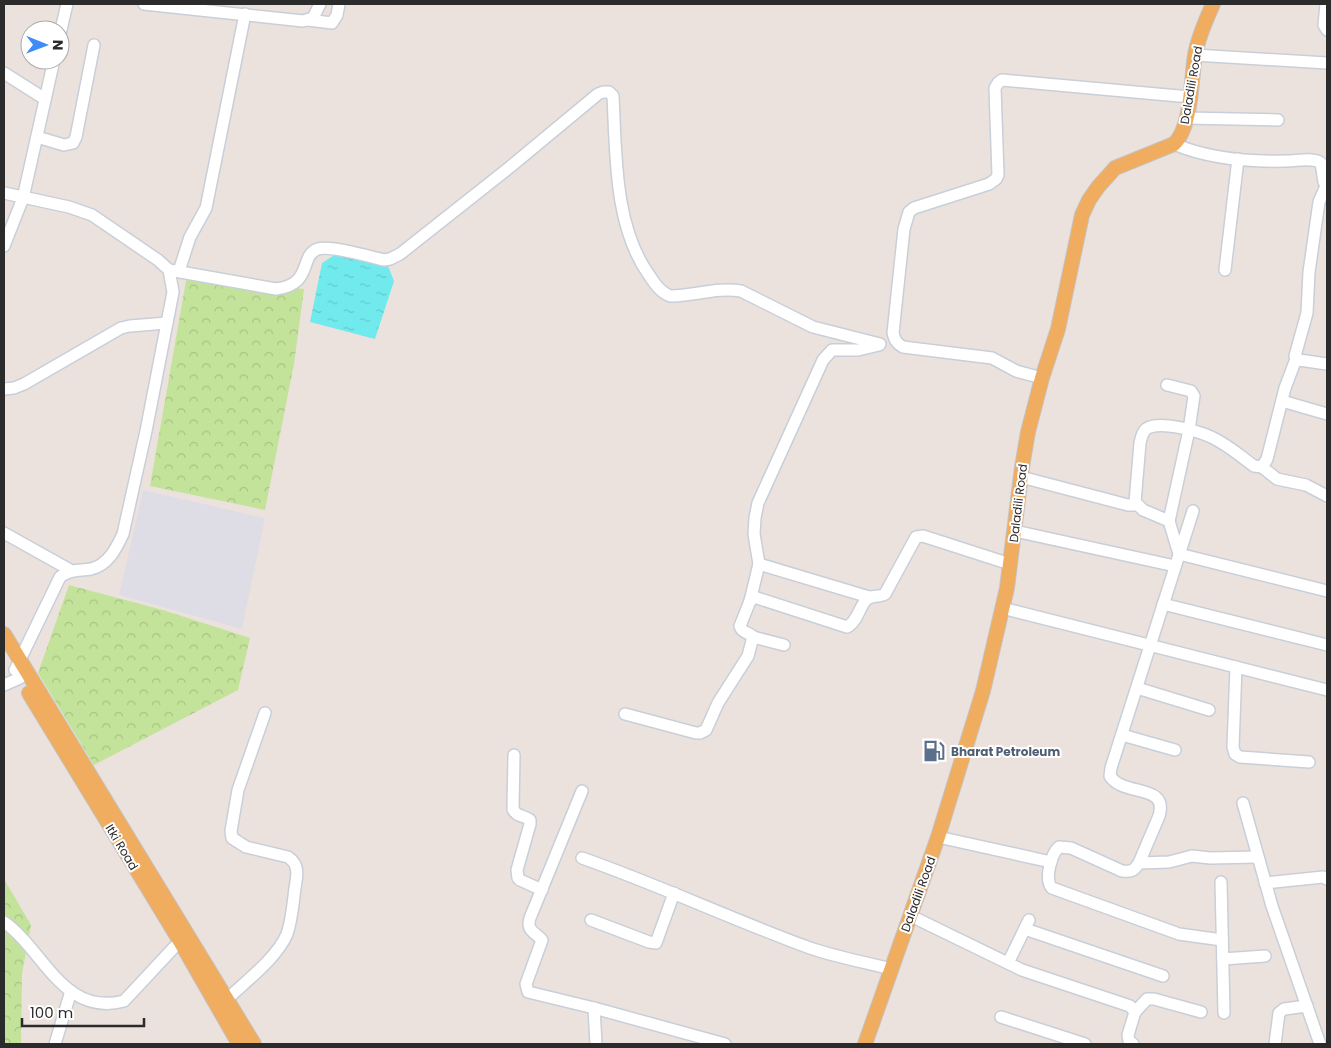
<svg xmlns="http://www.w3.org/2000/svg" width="1331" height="1048" viewBox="0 0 1331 1048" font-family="Poppins,sans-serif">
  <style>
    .industrial { fill: #dedde5 }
    .forest { fill: url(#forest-crowns) }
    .water { fill: url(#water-ripples) }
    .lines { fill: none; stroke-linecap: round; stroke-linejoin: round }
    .minor-casing { stroke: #c8cfd8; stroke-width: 14 }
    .major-casing { stroke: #c4c4c4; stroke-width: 16 }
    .minor { stroke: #fff; stroke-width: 11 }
    .major { stroke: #f0ac5f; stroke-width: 14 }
    .labels { text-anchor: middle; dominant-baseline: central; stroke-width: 4; stroke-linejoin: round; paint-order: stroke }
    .street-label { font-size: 12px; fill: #2b2b2b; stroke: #fff }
    .service-label { font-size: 12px; font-weight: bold; fill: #4e5e75; stroke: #fff; text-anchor: start }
  </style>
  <defs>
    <pattern id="forest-crowns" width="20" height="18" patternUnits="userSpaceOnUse" patternTransform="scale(1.25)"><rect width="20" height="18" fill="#c3e39a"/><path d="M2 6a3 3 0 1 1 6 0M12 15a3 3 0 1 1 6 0" fill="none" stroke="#a8c385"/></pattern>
    <pattern id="water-ripples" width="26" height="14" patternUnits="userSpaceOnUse" patternTransform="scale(1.25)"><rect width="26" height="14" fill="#71eaee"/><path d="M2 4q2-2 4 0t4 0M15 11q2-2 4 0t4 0" fill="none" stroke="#62c9cc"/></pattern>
  </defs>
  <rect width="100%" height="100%" fill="#ece2dd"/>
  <path class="industrial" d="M143 490 265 518 242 629 119 595Z"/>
  <g class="forest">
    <path d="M187 275 304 289 294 364 265 510 150 486Z"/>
    <path d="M69 585 163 610 250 638 238 690 94 765 38 673Z"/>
    <path d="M4 879 31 925 22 974 21 1044H4Z"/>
  </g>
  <path class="water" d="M336 254 388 266 394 281 375 339 310 322 322 263Z"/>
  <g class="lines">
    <g class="minor-casing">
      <g id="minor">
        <path d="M144 4 303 21 313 18 320 4"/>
        <path d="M1326 4 1324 25 1327 30"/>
        <path d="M308 20 332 23 337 15 339 4"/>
        <path d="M60 34 67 4"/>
        <path d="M1195 55 1327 63"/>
        <path d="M4 73 45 99"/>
        <path d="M1186 118 1278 120"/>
        <path d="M37 137 64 145 73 143 76 137 94 45"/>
        <path d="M1174 144C1209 159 1249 162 1287 161 1297 161 1313 157 1321 163L1324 182 1327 187"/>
        <path d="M1326 186 1319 202 1309 272 1307 313 1295 356 1299 360 1327 364"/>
        <path d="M4 193 69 207 92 215 158 260 169 270 173 292 146 431 123 534C116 549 108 565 91 569 80 571 70 569 60 577L15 670"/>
        <path d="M4 246 23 198 54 60"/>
        <path d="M169 270 276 289C314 284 299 255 318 249 329 245 371 257 384 260L390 259 400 254 510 167 598 94 603 92H609L613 96C616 154 614 226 649 275 655 284 660 292 670 296 694 296 717 287 741 291L813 327 880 344"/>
        <path d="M1225 270 1238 159"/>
        <path d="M179 271 190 237 206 208 245 14"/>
        <path d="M1296 359 1285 388 1267 459 1262 467 1254 466C1240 456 1227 444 1211 437 1198 431 1159 420 1146 429 1142 433 1141 438 1140 443L1135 502 1143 510 1169 521 1179 554 1327 591"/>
        <path d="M1042 378 1016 371 992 358 903 347C896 343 895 340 893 333L904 229 909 212 914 208 989 184 996 179 998 175 995 88 998 83 1002 80 1190 97"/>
        <path d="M1167 385 1191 391 1194 396 1189 430 1169 521"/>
        <path d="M4 389 14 388 24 384 121 328 130 326 167 323"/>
        <path d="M1282 401 1327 414"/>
        <path d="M1262 467 1277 479 1306 485 1327 496"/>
        <path d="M1021 477 1128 505H1137"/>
        <path d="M1193 511 1111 768 1110 776C1123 797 1169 783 1159 816L1139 863C1134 871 1131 872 1122 871L1071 848 1059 847C1051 854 1044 880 1052 888L1179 934 1222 940"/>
        <path d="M1015 531 1175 566"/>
        <path d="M4 533 72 571"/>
        <path d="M759 564 869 597"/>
        <path d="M750 601 759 564 754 534 755 518 758 503 823 360 832 350H858L879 345"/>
        <path d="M1163 604 1327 645"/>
        <path d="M1002 608 1327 690"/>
        <path d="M753 637 784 645"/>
        <path d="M1236 667 1233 747 1235 754 1240 757 1309 762"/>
        <path d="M4 685 20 678"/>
        <path d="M1137 688 1209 710"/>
        <path d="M625 714 696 733H700L706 730 718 703 748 656 753 637C750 632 742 634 740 626L750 601 754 597 847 627C857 622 859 608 866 600 871 594 879 598 885 594L916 537 923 536 1010 564"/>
        <path d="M1122 735 1175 750"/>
        <path d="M514 755 513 809C516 817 524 815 530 820V824L517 870 518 878 520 880 542 890"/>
        <path d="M582 791 530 918C526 931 535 932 542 940L526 984 528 992 594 1008 725 1044"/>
        <path d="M1243 803 1272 906 1320 1044"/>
        <path d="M938 837 1051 862"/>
        <path d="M582 858C659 885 733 920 810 948 836 957 864 962 891 969"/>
        <path d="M1139 863 1169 862 1192 856 1210 858 1257 857"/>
        <path d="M1221 882 1224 1013"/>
        <path d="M1265 883 1323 877 1327 879"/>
        <path d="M911 916 1022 970 1130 1006 1135 1012 1128 1035 1129 1041 1133 1044"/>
        <path d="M591 920 649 942 656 943 674 893"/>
        <path d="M4 922C44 950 63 1017 124 1001L180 941"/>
        <path d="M1025 929 1163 976"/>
        <path d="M1223 959 1265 956"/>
        <path d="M1008 963 1029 920"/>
        <path d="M226 1000C245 982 277 958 287 934 292 920 293 903 295 888 297 876 300 865 288 857L246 847 232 838 231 831 238 790 265 713"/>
        <path d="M594 1008 596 1044"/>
        <path d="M1135 1012 1147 999H1154L1201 1012"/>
        <path d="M1001 1017 1085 1044"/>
        <path d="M55 1044 71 991"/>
        <path d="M1275 1044 1279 1013 1284 1009 1307 1006"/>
      </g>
    </g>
    <g class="major-casing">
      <g id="major">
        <path d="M4 634 254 1044"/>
        <path d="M29 693 180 941 239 1044"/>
        <path d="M865 1044 938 837 983 691 1007 588 1022 467 1028 432 1042 378 1058 329 1082 215 1089 200 1098 187 1115 168 1174 144C1192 127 1191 79 1195 55 1198 37 1206 20 1213 4"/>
      </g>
    </g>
    <use href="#minor" class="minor"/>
    <use href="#major" class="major"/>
  </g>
  <defs>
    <g id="fuel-bare" transform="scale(1.725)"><path d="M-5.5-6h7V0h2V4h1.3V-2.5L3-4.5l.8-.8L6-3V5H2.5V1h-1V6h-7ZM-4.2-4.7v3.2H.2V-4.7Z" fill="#5c6f8a" stroke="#fff" stroke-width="2.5" paint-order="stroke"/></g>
  </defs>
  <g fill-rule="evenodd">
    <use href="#fuel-bare" x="934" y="751"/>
  </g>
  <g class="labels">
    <g class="street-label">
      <text transform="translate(1191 85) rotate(-80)">Daladili Road</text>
      <text transform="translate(1018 503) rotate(-83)">Daladili Road</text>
      <text transform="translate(122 847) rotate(59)">Itki Road</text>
      <text transform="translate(918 894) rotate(-70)">Daladili Road</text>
    </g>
    <g class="service-label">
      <text x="951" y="751">Bharat Petroleum</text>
    </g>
  </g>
  <rect width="1331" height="1048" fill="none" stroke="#2b2b2b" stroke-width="10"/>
  <g transform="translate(45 45) rotate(91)"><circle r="24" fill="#ffffff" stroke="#aaaaaa"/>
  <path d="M0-4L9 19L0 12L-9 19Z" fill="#3e8cf9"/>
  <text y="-8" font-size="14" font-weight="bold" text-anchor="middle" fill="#2b2b2b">N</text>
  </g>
  <path d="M22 1018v8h122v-8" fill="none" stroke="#2b2b2b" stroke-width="2.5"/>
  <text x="30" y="1018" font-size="15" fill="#2b2b2b" stroke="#ffffff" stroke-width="4" paint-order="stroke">100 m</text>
</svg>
